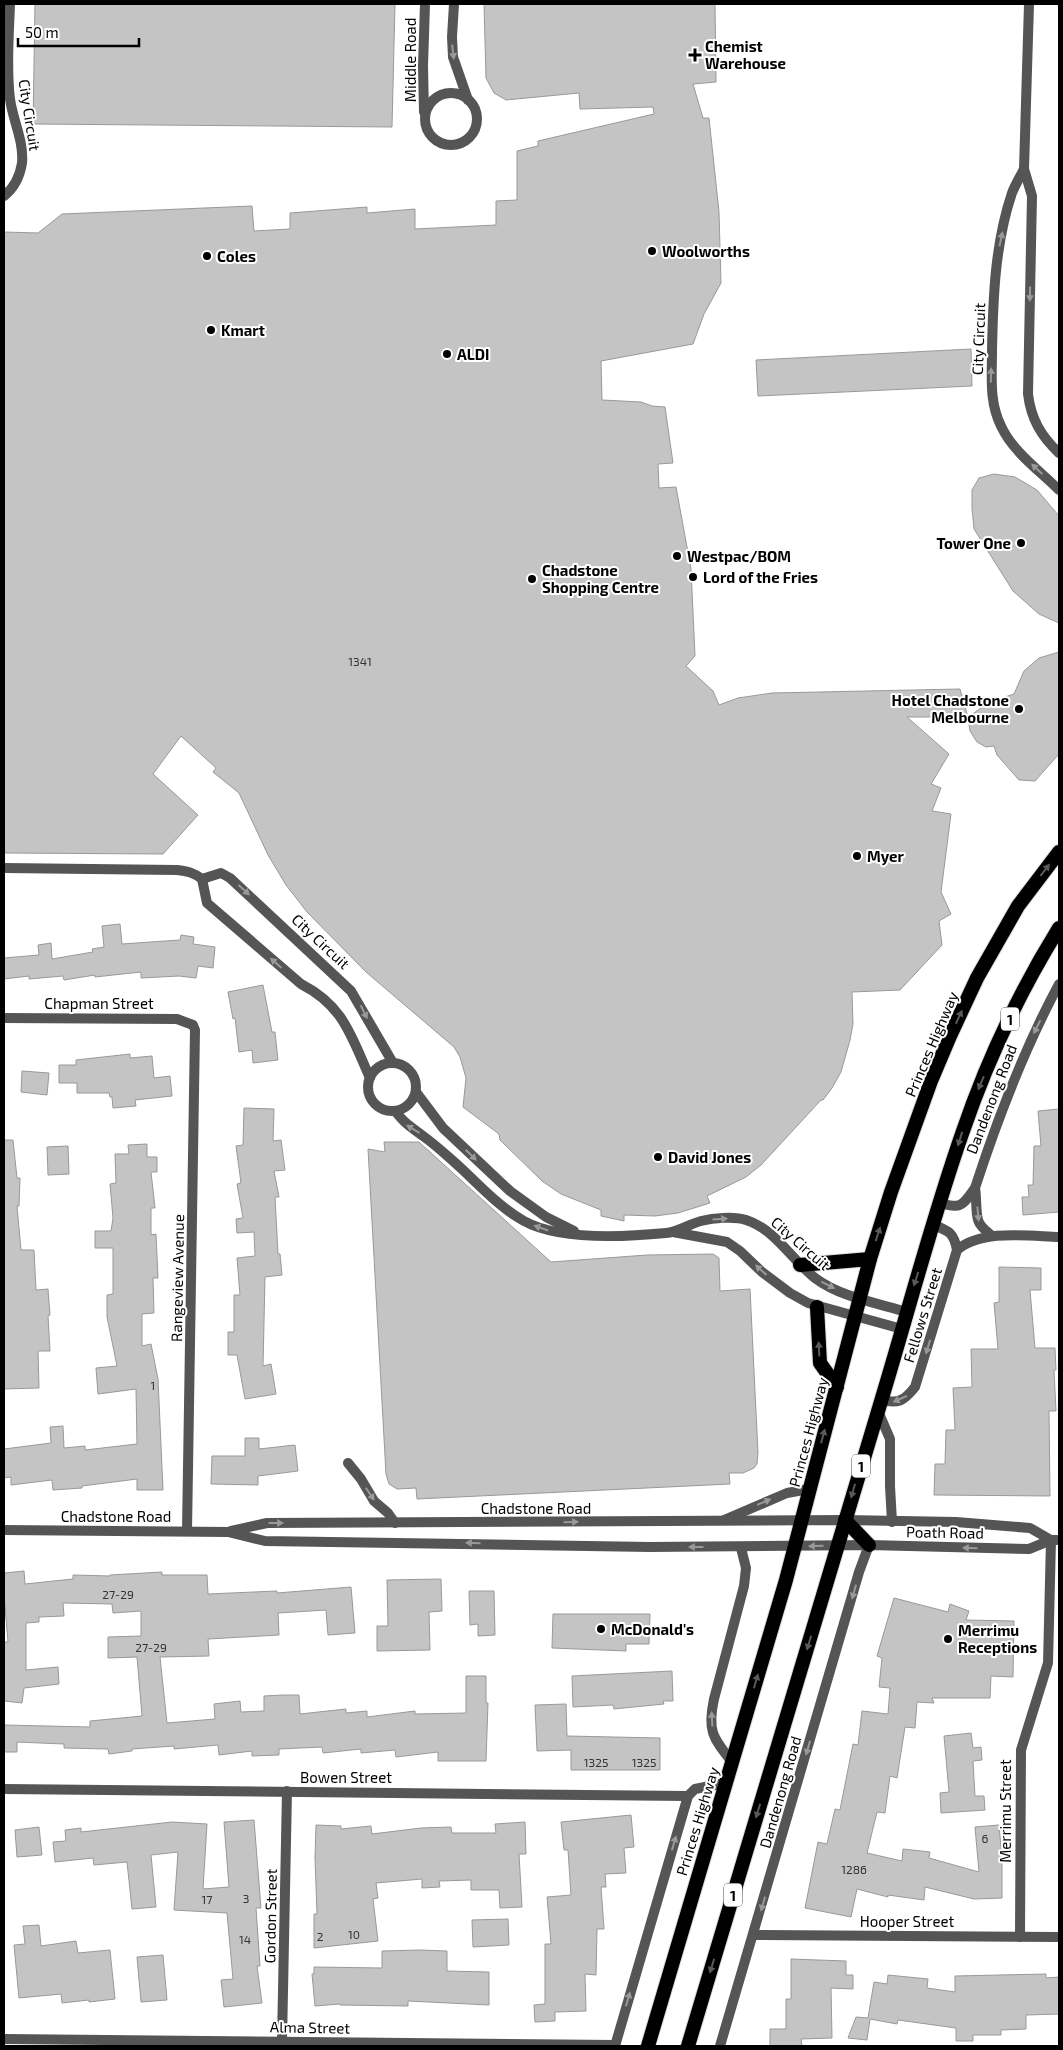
<svg xmlns="http://www.w3.org/2000/svg" width="1063" height="2050" viewBox="0 0 1063 2050" font-family="'Exo 2',sans-serif">
  <style>
    .building { fill: #c4c4c4; stroke: #999 }
    .lines { fill: none; stroke-linecap: round; stroke-linejoin: round }
    .trunk-casing { stroke: #dbdbdb; stroke-width: 16 }
    .minor { stroke: #555; stroke-width: 10 }
    .tertiary { stroke: #555; stroke-width: 10 }
    .trunk { stroke: #000; stroke-width: 14 }
    .oneway { fill: #999 }
    .oneway2 { fill: #595959 }
    .poi-dot { fill: #000; stroke: #fff; stroke-width: 2 }
    .labels { text-anchor: middle; dominant-baseline: central; stroke-width: 4; stroke-linejoin: round; paint-order: stroke }
    .number-label { font-size: 12px; fill: #313131 }
    .shield { fill: #fff; stroke: #4c4c4c; stroke-width: 1 }
    .shield-label { font-size: 14px; font-weight: bold; fill: #000 }
    .poi-label { font-size: 15px; font-weight: bold; fill: #000; stroke: #fff; text-anchor: start }
    .street-label { font-size: 15px; fill: #000; stroke: #fff }
  </style>
  <rect width="100%" height="100%" fill="#fff"/>
  <g class="building">
    <path d="M35 4H395L392 127 33 124Z"/>
    <path d="M484 4H715L716 82 693 84 703 118H709L719 212 721 283 704 314 693 344 601 361 602 400 641 402 652 406 665 407 673 463 658 464 659 488 676 487 691 569 695 656 686 666 713 691 719 705 738 698 772 693 960 689 968 717H907L949 754 931 784 941 788 932 811 951 814 941 892 951 914 939 921 942 945 900 990 852 992 853 1024 850 1040 841 1072 832 1088 823 1100H821L761 1165 746 1177 707 1196 710 1203 678 1213 655 1216 624 1215V1221L601 1216V1210L561 1194 542 1181 500 1140 499 1134 463 1107 466 1078 460 1057 454 1047 366 972 307 912 286 885 268 855 239 793 213 772 216 768 181 736 153 774 198 815 163 854 4 853V232L38 233 62 214 252 206 254 231 290 229V213L367 207V213L415 209V229L496 225V201L517 200V151L538 146V141L654 114 653 107 580 109 579 93 506 100 494 93 486 78Z"/>
    <path d="M971 349 972 386 758 396 756 360Z"/>
    <path d="M994 474 1015 477 1037 490 1059 516V623L1039 614 1013 591 974 529 972 508V490L979 478Z"/>
    <path d="M1059 652V754L1035 781 1019 780 997 755 994 746 986 747 977 742 970 731 968 717 990 702 1014 694 1024 671 1039 658Z"/>
    <path d="M120 924 122 944 180 940 181 935 194 937 193 944 215 947 213 968 198 966 196 978 179 976 141 978V972L95 977V975L64 980 63 976 29 979V976L4 979V958L39 955 38 945 51 943 52 959 93 952 92 949 104 947 102 926Z"/>
    <path d="M263 985 272 1032H275L278 1060 253 1063 252 1050 239 1052 235 1018 233 1019 228 992Z"/>
    <path d="M130 1054V1058L152 1056 154 1078 170 1076 172 1096 135 1100 136 1106 113 1108 112 1097H110L109 1093H77V1083H59V1065H76V1060Z"/>
    <path d="M22 1071 49 1073 47 1095 21 1092Z"/>
    <path d="M244 1108 274 1109 273 1141 281 1140 285 1170 274 1171 279 1197H275L278 1254H280L282 1275 265 1277 263 1366 271 1364 276 1394 245 1399 237 1355H228V1332H234V1295H240L237 1258 255 1256 254 1232 237 1233 236 1219 243 1218 237 1184 241 1183 236 1146 243 1145Z"/>
    <path d="M1059 1109V1212L1023 1215 1022 1197H1029L1028 1185H1033L1034 1146H1041L1038 1111Z"/>
    <path d="M4 1140H13L17 1178H20L19 1206H17L21 1250H34L36 1290 48 1289 50 1315 48 1316 50 1351H38L39 1388 4 1389Z"/>
    <path d="M384 1142H419L551 1262 647 1255 713 1254 719 1258 720 1291 750 1289 758 1453 757 1464 754 1468 743 1473H729L730 1484 417 1499 416 1488 397 1489 389 1484 386 1474 368 1149 385 1152Z"/>
    <path d="M147 1144V1157H157V1172H151L155 1208H151V1235L156 1234 158 1278H153L154 1313 142 1314V1346L151 1344 158 1379 163 1490H137V1479L82 1486V1488L53 1490 52 1480 11 1485V1477L4 1478V1449L51 1443 50 1427 63 1426 64 1448 85 1446V1450L137 1444 136 1389 98 1394 96 1368 117 1366 107 1317V1295L113 1294V1248H95V1231H111L113 1218 110 1184 116 1183 115 1154H129L128 1145Z"/>
    <path d="M68 1146 69 1174 48 1175 47 1147Z"/>
    <path d="M999 1267 1041 1268V1290H1030L1035 1348H1055L1056 1370H1054L1056 1411H1049L1050 1496 934 1495 935 1464H945L946 1430H955L953 1388 972 1387 971 1349H998L994 1303 999 1302Z"/>
    <path d="M245 1438H259V1449L295 1445 298 1471 258 1476V1485L211 1484 212 1456H245Z"/>
    <path d="M24 1571 25 1584 73 1579V1575L110 1576V1575L162 1572V1575H207L208 1594 277 1591V1593L351 1587 355 1633 328 1635 326 1610 278 1613 279 1635 208 1639 209 1656 160 1657 167 1723 215 1719 214 1704 240 1701 241 1712 264 1711V1696L284 1695H299L300 1714 346 1709V1713L367 1711V1717L415 1711V1714L466 1713V1676H486V1703H488L486 1761H438V1752L396 1757 395 1750 361 1753V1749L323 1753 322 1747 279 1749V1755L252 1756V1751L219 1755 218 1745 174 1749V1746L132 1749V1751L109 1754 108 1749 64 1748V1744L17 1742V1752H4V1725L90 1727V1721L142 1716 137 1657 108 1658V1637L141 1636V1611L113 1613 112 1604 63 1603 64 1616 39 1617V1622L26 1623V1670L58 1667 59 1684 24 1688 22 1703 4 1701V1642H8L4 1595V1573Z"/>
    <path d="M441 1579 442 1611 429 1612 430 1650 377 1651V1626H388L387 1580Z"/>
    <path d="M469 1591H494L495 1635 478 1636V1624L470 1625Z"/>
    <path d="M894 1598 948 1612 950 1604 969 1611 966 1620 1014 1621 1013 1677 991 1676 990 1698H932L934 1703 917 1702 915 1728 905 1727 897 1778 890 1776 885 1813 877 1812 867 1853 902 1861 903 1849 930 1852 929 1858 979 1872 975 1827 999 1825 1002 1859V1898L974 1899 925 1887 924 1900 888 1895V1897L857 1889 851 1917 805 1908 818 1842 827 1844 835 1809 840 1810 853 1744 858 1745 862 1711 888 1714 890 1688 879 1687 882 1658 877 1656Z"/>
    <path d="M553 1614H650L649 1644H626V1651L552 1648Z"/>
    <path d="M672 1671 673 1701H663L664 1704 614 1709 613 1705 573 1707 572 1676Z"/>
    <path d="M566 1704 567 1736 660 1738V1770H571V1750L537 1751 535 1705Z"/>
    <path d="M971 1733 973 1748 981 1747 982 1760 973 1761 975 1796H984L985 1810 941 1813 940 1793 949 1792 944 1736Z"/>
    <path d="M631 1815 634 1847 624 1848 626 1873 605 1874 606 1887H601L604 1929H597L596 1975 585 1974 586 2011 555 2012V2021L535 2022 534 2005 545 2004V1944H551L547 1897 571 1895 568 1850H564L561 1822Z"/>
    <path d="M254 1820 261 1908H256L260 1966H257L262 2003 224 2007 221 1980 233 1979 227 1913 174 1910 178 1852 151 1855 156 1907 132 1909 127 1862 94 1865 93 1858 55 1862 53 1842 66 1841 65 1830 81 1828V1832L172 1822 207 1824 203 1889 229 1887 224 1822Z"/>
    <path d="M525 1822 526 1854H519L522 1907 500 1908 499 1890H471V1880L439 1881 440 1887 422 1888V1879L376 1883 378 1898 373 1899 378 1941 314 1948V1914H317L315 1858 316 1825 341 1826V1829L371 1826 372 1834 421 1828 451 1827 452 1833H496L495 1824Z"/>
    <path d="M39 1827 42 1855 17 1857 15 1830Z"/>
    <path d="M508 1919 509 1945 473 1947 472 1920Z"/>
    <path d="M39 1925 41 1946 76 1941 78 1953 110 1950 115 1999 89 2002V2000L62 2003 61 1994 19 1998 14 1945 25 1944 23 1926Z"/>
    <path d="M420 1950 447 1951V1971L489 1972V2005L408 2001V2006L340 2005V2004L315 2006 312 1974H314V1967L382 1968V1951Z"/>
    <path d="M163 1955 167 2000 141 2002 137 1957Z"/>
    <path d="M791 1959 846 1961V1975H853V1989L831 1988 832 2038 801 2039 802 2046H770V2029H786V1999H791Z"/>
    <path d="M1046 1974V1978L1059 1977V2014L1026 2015V2029L1001 2030V2035H973V2041H956V2028L898 2020 897 2024 870 2019 867 2040 848 2038 856 2017 868 2018 874 1982 887 1984 888 1975 928 1979 927 1988 955 1992V1976Z"/>
  </g>
  <g class="lines">
    <g class="trunk-casing">
      <g id="trunk">
        <path d="M800 1265 870 1259"/>
        <path d="M817 1307 820 1363 837 1387"/>
        <path d="M845 1520 869 1545"/>
        <path d="M648 2046 786 1580 870 1259 891 1192 931 1081 950 1036 977 978 1018 906 1059 852"/>
        <path d="M688 2046C752 1830 816 1614 882 1398 909 1309 932 1219 963 1131 987 1061 1020 991 1059 928"/>
      </g>
    </g>
    <g class="minor">
      <path d="M454 4 452 37 453 57 468 100"/>
      <path d="M1029 4 1024 169 1032 196 1028 394C1031 419 1041 436 1059 453"/>
      <circle cx="451" cy="119" r="26"/>
      <path d="M424 112 423 66 425 4"/>
      <path d="M1024 169C1020 177 1015 185 1012 193 995 243 993 298 992 351 992 377 989 402 1001 426 1013 452 1039 470 1059 490"/>
      <path d="M4 196C14 188 20 176 22 163 24 141 13 121 10 99 6 68 9 35 10 4"/>
      <path d="M4 868 177 870C188 871 194 873 202 879L207 903 301 984C344 1006 351 1036 370 1078"/>
      <path d="M202 879 221 873 230 878 351 991 393 1063"/>
      <path d="M4 1018 177 1019 193 1025 195 1030 187 1531"/>
      <circle cx="392" cy="1087" r="24"/>
      <path d="M416 1092 443 1128 510 1191 546 1217 574 1231"/>
      <path d="M395 1111C406 1125 410 1126 423 1136 433 1143 443 1152 452 1160 475 1180 497 1206 524 1221 560 1241 625 1237 666 1233 678 1232 689 1224 701 1221 713 1218 734 1216 746 1220 775 1229 792 1260 815 1278 840 1297 877 1303 907 1312"/>
      <path d="M975 1188C977 1198 975 1218 980 1224 983 1229 988 1232 992 1236"/>
      <path d="M941 1203C962 1210 963 1204 975 1188 998 1117 1024 1049 1059 984"/>
      <path d="M934 1225C949 1231 954 1233 957 1250"/>
      <path d="M673 1232 727 1242 740 1251 762 1272 790 1293 808 1303 902 1329"/>
      <path d="M882 1400C898 1404 904 1401 915 1387L957 1250C982 1229 1028 1236 1059 1237"/>
      <path d="M4 1789 688 1796"/>
      <path d="M754 1935 1059 1937"/>
      <path d="M1020 1937 1021 1750 1048 1663 1051 1540"/>
      <path d="M4 2039 615 2045"/>
      <path d="M282 2041 287 1791"/>
      <path d="M615 2046 688 1796 695 1789 725 1783"/>
      <path d="M720 2046 859 1572 869 1545"/>
    </g>
    <g class="tertiary">
      <path d="M878 1411 890 1439V1486L892 1522"/>
      <path d="M348 1463 361 1479 374 1501 388 1513 395 1523"/>
      <path d="M724 1520 787 1493 809 1489"/>
      <path d="M4 1530 228 1532 265 1541 650 1547 869 1545 1029 1549 1051 1540H1059"/>
      <path d="M231 1531 267 1523 845 1520 956 1522 1030 1528 1051 1540"/>
      <path d="M732 1762C713 1738 707 1731 714 1699L744 1586 746 1568 741 1548"/>
    </g>
    <use href="#trunk" class="trunk"/>
  </g>
  <defs><path id="oneway-solid" d="M-6-.8H1V-3.2L6.5 0L1 3.2V.8H-6Z" transform="scale(1.25)"/></defs>
  <g class="oneway">
    <use href="#oneway-solid" transform="translate(453 52) rotate(83)"/>
    <use href="#oneway-solid" transform="translate(1001 239) rotate(-78)"/>
    <use href="#oneway-solid" transform="translate(1030 294) rotate(91)"/>
    <use href="#oneway-solid" transform="translate(991 375) rotate(-88)"/>
    <use href="#oneway-solid" transform="translate(1037 469) rotate(-137)"/>
    <use href="#oneway-solid" transform="translate(244 890) rotate(42)"/>
    <use href="#oneway-solid" transform="translate(276 963) rotate(-139)"/>
    <use href="#oneway-solid" transform="translate(364 1012) rotate(64)"/>
    <use href="#oneway-solid" transform="translate(1037 1027) rotate(117)"/>
    <use href="#oneway-solid" transform="translate(413 1129) rotate(-149)"/>
    <use href="#oneway-solid" transform="translate(471 1155) rotate(44)"/>
    <use href="#oneway-solid" transform="translate(978 1214) rotate(85)"/>
    <use href="#oneway-solid" transform="translate(720 1219) rotate(-4)"/>
    <use href="#oneway-solid" transform="translate(541 1228) rotate(-161)"/>
    <use href="#oneway-solid" transform="translate(761 1270) rotate(-138)"/>
    <use href="#oneway-solid" transform="translate(828 1285) rotate(27)"/>
    <use href="#oneway-solid" transform="translate(928 1347) rotate(107)"/>
    <use href="#oneway-solid" transform="translate(900 1399) rotate(156)"/>
    <use href="#oneway-solid" transform="translate(370 1494) rotate(56)"/>
    <use href="#oneway-solid" transform="translate(764 1502) rotate(-23)"/>
    <use href="#oneway-solid" transform="translate(571 1522) rotate(-1)"/>
    <use href="#oneway-solid" transform="translate(276 1523)"/>
    <use href="#oneway-solid" transform="translate(473 1543) rotate(-179)"/>
    <use href="#oneway-solid" transform="translate(816 1546) rotate(179)"/>
    <use href="#oneway-solid" transform="translate(696 1547) rotate(-180)"/>
    <use href="#oneway-solid" transform="translate(970 1548) rotate(-179)"/>
    <use href="#oneway-solid" transform="translate(854 1592) rotate(106)"/>
    <use href="#oneway-solid" transform="translate(712 1719) rotate(-93)"/>
    <use href="#oneway-solid" transform="translate(808 1748) rotate(106)"/>
    <use href="#oneway-solid" transform="translate(674 1843) rotate(-74)"/>
    <use href="#oneway-solid" transform="translate(763 1904) rotate(106)"/>
    <use href="#oneway-solid" transform="translate(628 1999) rotate(-74)"/>
  </g>
  <g class="oneway2">
    <use href="#oneway-solid" transform="translate(1045 870) rotate(-52)"/>
    <use href="#oneway-solid" transform="translate(959 1017) rotate(-65)"/>
    <use href="#oneway-solid" transform="translate(981 1083) rotate(113)"/>
    <use href="#oneway-solid" transform="translate(960 1139) rotate(107)"/>
    <use href="#oneway-solid" transform="translate(878 1234) rotate(-72)"/>
    <use href="#oneway-solid" transform="translate(916 1279) rotate(108)"/>
    <use href="#oneway-solid" transform="translate(819 1349) rotate(-93)"/>
    <use href="#oneway-solid" transform="translate(823 1436) rotate(-75)"/>
    <use href="#oneway-solid" transform="translate(853 1491) rotate(106)"/>
    <use href="#oneway-solid" transform="translate(809 1643) rotate(107)"/>
    <use href="#oneway-solid" transform="translate(756 1681) rotate(-74)"/>
    <use href="#oneway-solid" transform="translate(758 1811) rotate(107)"/>
    <use href="#oneway-solid" transform="translate(712 1966) rotate(107)"/>
  </g>
  <g class="poi-dot">
    <path d="M692.5 47.5h5v5h5v5h-5v5h-5v-5h-5v-5h5z"/>
    <circle cx="652" cy="251" r="5"/>
    <circle cx="207" cy="256" r="5"/>
    <circle cx="211" cy="330" r="5"/>
    <circle cx="447" cy="354" r="5"/>
    <circle cx="1021" cy="543" r="5"/>
    <circle cx="677" cy="556" r="5"/>
    <circle cx="693" cy="577" r="5"/>
    <circle cx="532" cy="579" r="5"/>
    <circle cx="1019" cy="709" r="5"/>
    <circle cx="857" cy="856" r="5"/>
    <circle cx="658" cy="1157" r="5"/>
    <circle cx="601" cy="1629" r="5"/>
    <circle cx="948" cy="1639" r="5"/>
  </g>
  <g class="labels">
    <g class="number-label">
      <text x="360" y="661">1341</text>
      <text x="153" y="1385">1</text>
      <text x="118" y="1594">27-29</text>
      <text x="151" y="1647">27-29</text>
      <text x="596" y="1762">1325</text>
      <text x="644" y="1762">1325</text>
      <text x="985" y="1838">6</text>
      <text x="854" y="1869">1286</text>
      <text x="246" y="1898">3</text>
      <text x="207" y="1899">17</text>
      <text x="354" y="1934">10</text>
      <text x="320" y="1936">2</text>
      <text x="245" y="1939">14</text>
    </g>
    <g class="shield">
      <rect x="1001" y="1007.5" width="18" height="23" rx="4"/>
      <rect x="852" y="1454.5" width="18" height="23" rx="4"/>
      <rect x="724" y="1883.5" width="18" height="23" rx="4"/>
    </g>
    <g class="shield-label">
      <text x="1010" y="1019">1</text>
      <text x="861" y="1466">1</text>
      <text x="733" y="1895">1</text>
    </g>
    <g class="poi-label">
      <text x="705" y="46">Chemist<tspan x="705" dy="17">Warehouse</tspan></text>
      <text x="662" y="251">Woolworths</text>
      <text x="217" y="256">Coles</text>
      <text x="221" y="330">Kmart</text>
      <text x="457" y="354">ALDI</text>
      <text x="1011" y="543" text-anchor="end">Tower One</text>
      <text x="687" y="556">Westpac/BOM</text>
      <text x="542" y="570">Chadstone<tspan x="542" dy="17">Shopping Centre</tspan></text>
      <text x="703" y="577">Lord of the Fries</text>
      <text x="1009" y="700" text-anchor="end">Hotel Chadstone<tspan x="1009" dy="17">Melbourne</tspan></text>
      <text x="867" y="856">Myer</text>
      <text x="668" y="1157">David Jones</text>
      <text x="611" y="1629">McDonald's</text>
      <text x="958" y="1630">Merrimu<tspan x="958" dy="17">Receptions</tspan></text>
    </g>
    <g class="street-label">
      <text transform="translate(410 60) rotate(-90)">Middle Road</text>
      <text transform="translate(30 115) rotate(81)">City Circuit</text>
      <text transform="translate(978 339) rotate(-88)">City Circuit</text>
      <text transform="translate(321 941) rotate(43)">City Circuit</text>
      <text x="99" y="1003">Chapman Street</text>
      <text transform="translate(931 1044) rotate(-67)">Princes Highway</text>
      <text transform="translate(991 1099) rotate(-69)">Dandenong Road</text>
      <text transform="translate(801 1243) rotate(41)">City Circuit</text>
      <text transform="translate(177 1278) rotate(-89)">Rangeview Avenue</text>
      <text transform="translate(922 1315) rotate(-73)">Fellows Street</text>
      <text transform="translate(808 1432) rotate(-75)">Princes Highway</text>
      <text x="536" y="1508">Chadstone Road</text>
      <text x="116" y="1516">Chadstone Road</text>
      <text transform="translate(945 1532) rotate(1)">Poath Road</text>
      <text x="346" y="1777">Bowen Street</text>
      <text transform="translate(780 1792) rotate(-74)">Dandenong Road</text>
      <text transform="translate(1005 1811) rotate(-90)">Merrimu Street</text>
      <text transform="translate(697 1821) rotate(-73)">Princes Highway</text>
      <text transform="translate(270 1916) rotate(-89)">Gordon Street</text>
      <text x="907" y="1921">Hooper Street</text>
      <text transform="translate(310 2027) rotate(1)">Alma Street</text>
    </g>
  </g>
  <rect width="1063" height="2050" fill="none" stroke="#000000" stroke-width="10"/>
  <path d="M18 38v8h121v-8" fill="none" stroke="#000000" stroke-width="2.5"/>
  <text x="25" y="38" font-size="15" fill="#000000" stroke="#ffffff" stroke-width="4" paint-order="stroke">50 m</text>
</svg>
